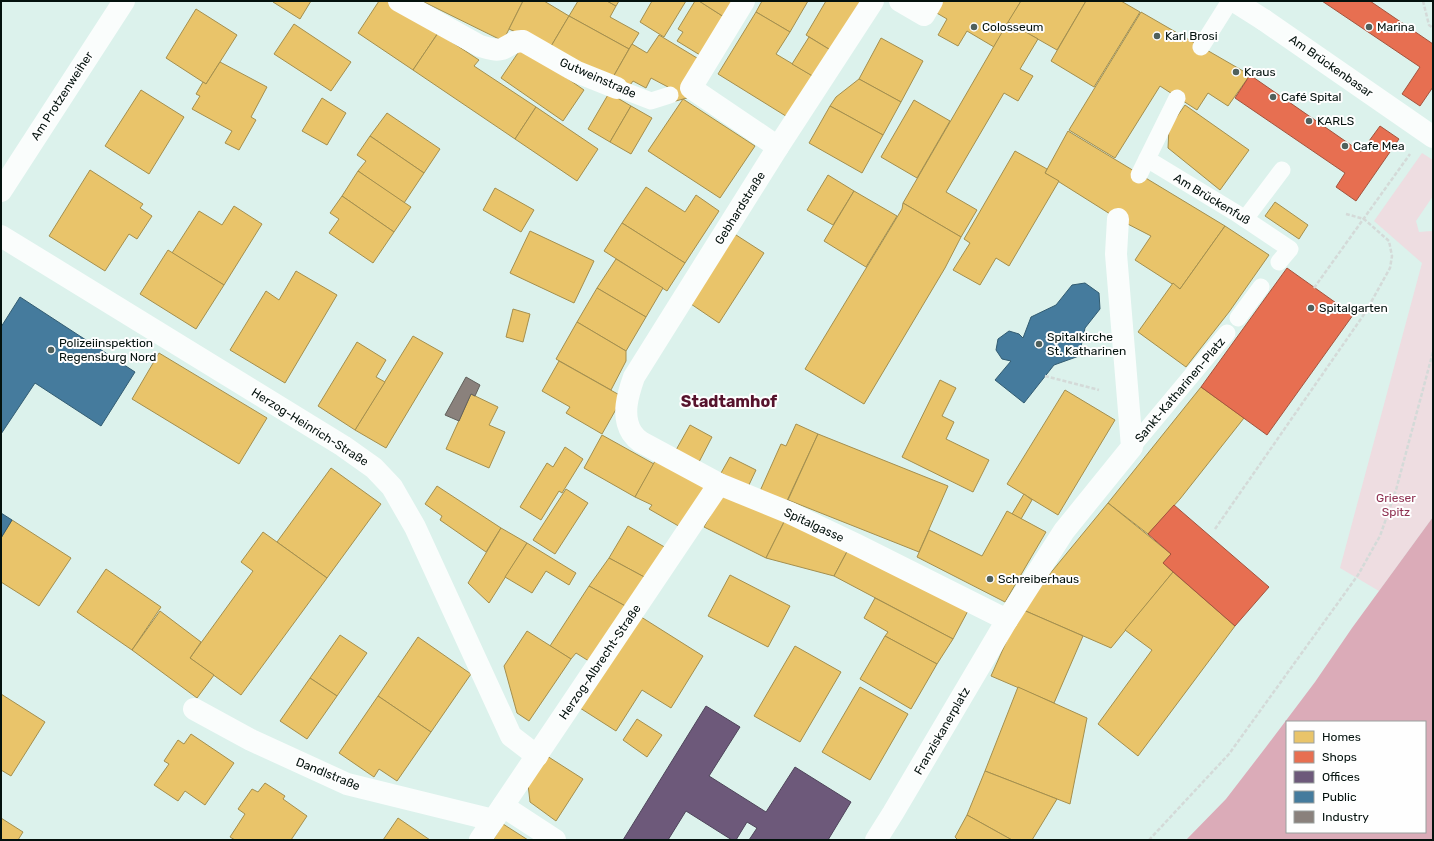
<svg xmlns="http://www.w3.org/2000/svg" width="1434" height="841" viewBox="0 0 1434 841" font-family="Rubik,sans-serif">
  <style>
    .green { fill: #eedde1 }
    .water { fill: #dbabb8; fill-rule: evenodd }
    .homes { fill: #e9c46a; stroke: #a48f4e }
    .shops { fill: #e76f51; stroke: #a3533d }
    .offices { fill: #6d597a; stroke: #4e445a }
    .public { fill: #457b9d; stroke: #325c72 }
    .industry { fill: #8a817c; stroke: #62605b }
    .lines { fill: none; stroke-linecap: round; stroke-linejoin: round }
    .path { stroke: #d4dad8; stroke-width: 2.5; stroke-dasharray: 4 2; stroke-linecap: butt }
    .service { stroke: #fafdfc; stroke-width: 17 }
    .pedestrian { stroke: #fafdfc; stroke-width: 22 }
    .minor { stroke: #fafdfc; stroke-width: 22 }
    .poi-dot { fill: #50605c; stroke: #fefefe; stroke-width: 1.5 }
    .labels { text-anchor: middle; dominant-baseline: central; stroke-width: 4; stroke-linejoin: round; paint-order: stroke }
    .poi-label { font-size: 12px; fill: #04120e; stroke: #fefefe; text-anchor: start }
    .street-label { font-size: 12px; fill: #04120e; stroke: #fefefe }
    .park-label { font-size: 12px; fill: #8f3152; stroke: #fefefe }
    .district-label { font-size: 16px; font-weight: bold; fill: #56132c; stroke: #fefefe }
  </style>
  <rect width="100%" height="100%" fill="#dcf2ec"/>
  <path class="green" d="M1422 153 1433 160V196L1416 221 1419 232 1431 231 1433 232V517L1379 591 1340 568 1422 263 1374 221Z"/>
  <path class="water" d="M1433 517V840H1186L1226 799 1266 747 1315 682 1352 628ZM1287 722H1425V832H1287Z"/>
  <g class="homes">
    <path d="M274 1H311L300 19 273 2Z"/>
    <path d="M379 1H391L438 33 413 70 358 33Z"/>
    <path d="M422 1H523L503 41Z"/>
    <path d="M523 1H544L569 16 550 48 509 29Z"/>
    <path d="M578 1H607L616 6 610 17 639 33 629 49 569 16Z"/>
    <path d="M607 1H619L616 6Z"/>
    <path d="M652 1H686L664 37 640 22Z"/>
    <path d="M695 1H699L724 17 700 55 677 41 683 32 678 29Z"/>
    <path d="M699 1H734L724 17Z"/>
    <path d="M762 1H808L790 32 756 12Z"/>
    <path d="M826 1H864L832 51 806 35Z"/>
    <path d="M941 1H1021L994 47 967 31 958 46 938 35 947 19 935 12Z"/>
    <path d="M1021 1H1086L1057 50 1008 22Z"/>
    <path d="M1086 1H1121L1140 12 1094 87 1051 61Z"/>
    <path d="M196 9 237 35 206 84 166 58Z"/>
    <path d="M756 12 790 32 776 54 816 78 789 118 718 74Z"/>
    <path d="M1141 12 1250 75 1228 106 1208 93 1197 110 1160 86 1115 158 1069 130Z"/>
    <path d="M569 16 629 49 612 79 550 48Z"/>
    <path d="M1008 22 1038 39 1020 69 1033 76 1018 101 1004 93 946 192 977 210 961 237 903 203Z"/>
    <path d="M294 24 351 62 331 91 274 54Z"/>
    <path d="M438 33 479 60 474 66 536 107 515 139 413 70Z"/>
    <path d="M659 35 697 58 687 98 672 102 668 87 651 78 646 88 633 81 628 88 612 79 632 44 647 53Z"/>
    <path d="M809 37 832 51 816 78 792 64Z"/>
    <path d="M881 38 923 61 901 102 859 79Z"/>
    <path d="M522 47 584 90 563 121 501 78Z"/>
    <path d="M220 62 267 87 251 117 256 120 239 150 225 143 232 131 192 109 200 96 196 94 203 82 206 84Z"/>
    <path d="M859 79 901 102 883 135 830 106 836 97Z"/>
    <path d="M141 90 184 117 149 174 105 146Z"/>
    <path d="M609 93 631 106 610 142 588 129Z"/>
    <path d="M322 98 346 113 327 145 302 131Z"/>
    <path d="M683 99 755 146 720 198 648 151Z"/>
    <path d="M914 100 950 121 917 178 881 157Z"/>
    <path d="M1185 105 1249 150 1220 190 1168 148 1169 128Z"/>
    <path d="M631 106 652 118 631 154 610 142Z"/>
    <path d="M830 106 883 135 862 173 809 143Z"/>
    <path d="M536 107 598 149 577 181 515 139Z"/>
    <path d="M387 113 440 149 424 173 370 136Z"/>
    <path d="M1068 131 1225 226 1180 289 1135 260 1151 236 1118 219 1045 173Z"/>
    <path d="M370 136 424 173 404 203 358 171 366 161 357 155Z"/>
    <path d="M1015 151 1047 169 1045 173 1059 181 1009 266 996 258 980 285 953 270 970 243 964 239Z"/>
    <path d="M90 170 143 204 140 208 152 216 137 239 129 234 105 271 49 236Z"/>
    <path d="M358 171 411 207 394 232 342 196Z"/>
    <path d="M828 175 854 191 833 225 807 210Z"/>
    <path d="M646 187 685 212 696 195 719 211 685 263 622 223Z"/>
    <path d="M495 188 534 210 521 232 483 210Z"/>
    <path d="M854 191 897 216 866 267 824 241Z"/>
    <path d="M342 196 394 232 373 263 329 233 339 219 330 213Z"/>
    <path d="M1275 202 1308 225 1299 239 1265 216Z"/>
    <path d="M903 203 961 237 945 268 864 404 805 369 902 209Z"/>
    <path d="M234 206 262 224 224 285 172 253 199 211 222 225Z"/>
    <path d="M622 223 685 263 667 291 604 251Z"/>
    <path d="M1225 226 1269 255 1229 312 1186 367 1138 332 1173 283 1180 289Z"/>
    <path d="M530 231 594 261 574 303 510 273Z"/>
    <path d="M733 233 764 253 719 323 688 302Z"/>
    <path d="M168 250 224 285 196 329 140 294Z"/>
    <path d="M616 259 663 288 646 317 597 288Z"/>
    <path d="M296 271 337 295 285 383 230 350 266 291 279 300Z"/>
    <path d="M597 288 646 317 626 351 577 322Z"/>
    <path d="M513 309 530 314 523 342 506 337Z"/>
    <path d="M577 322 626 351V361L611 390 556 359Z"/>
    <path d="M413 336 443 353 386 448 355 430Z"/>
    <path d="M357 342 386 360 376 377 385 382 355 430 318 406Z"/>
    <path d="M159 353 267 418 239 464 132 399Z"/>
    <path d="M559 361 623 397 602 434 566 413 570 407 542 391Z"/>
    <path d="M940 380 956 388 942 416 954 422 946 439 989 460 973 492 902 457Z"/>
    <path d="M1201 387 1244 418 1180 499 1148 534 1108 503Z"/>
    <path d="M1065 390 1115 420 1058 515 1007 484Z"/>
    <path d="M471 394 498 407 489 425 505 432 489 468 446 449Z"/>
    <path d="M796 424 818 434 786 503 760 491 781 444 786 446Z"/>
    <path d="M690 425 712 437 699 462 676 450Z"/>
    <path d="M818 434 948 486 919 552 788 500Z"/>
    <path d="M602 435 654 464 635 497 584 468Z"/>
    <path d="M565 447 583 459 562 493 559 491 541 520 520 507 547 463 553 467Z"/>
    <path d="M730 457 756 470 748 487 721 473Z"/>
    <path d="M655 461 710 488 682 528 649 509 652 505 635 497Z"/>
    <path d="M331 468 381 504 327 578 277 542Z"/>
    <path d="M437 486 501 528 486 552 440 520 442 516 425 504Z"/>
    <path d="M566 489 588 503 555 554 533 540Z"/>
    <path d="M724 491 786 518 766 558 704 527Z"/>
    <path d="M1024 494 1032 500 1021 519 1012 514Z"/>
    <path d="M1108 503 1171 554 1163 563 1173 572 1111 648 1021 609Z"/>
    <path d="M1007 511 1046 532 1005 602 917 557 929 530 982 556Z"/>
    <path d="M786 518 850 546 834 576 766 558Z"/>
    <path d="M12 520 71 558 39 606 1 582V538Z"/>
    <path d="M628 526 668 549 648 579 609 558Z"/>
    <path d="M501 528 527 543 489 603 468 583Z"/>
    <path d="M263 532 327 578 241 695 190 658 253 571 241 562Z"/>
    <path d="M527 543 576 573 569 585 546 571 532 593 505 577Z"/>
    <path d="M850 546 970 607 953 639 834 576Z"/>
    <path d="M609 558 648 579 629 608 589 586Z"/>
    <path d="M106 569 161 607 132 650 77 612Z"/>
    <path d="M1173 572 1235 626 1138 756 1098 724 1152 650 1125 630Z"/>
    <path d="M730 575 790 606 768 647 708 616Z"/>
    <path d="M589 586 629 608 592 663 576 653 571 659 550 646Z"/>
    <path d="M875 598 953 639 937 664 885 636 888 632 864 618Z"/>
    <path d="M1021 609 1083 636 1054 703 991 676Z"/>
    <path d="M160 611 201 642 190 658 214 675 197 698 132 650Z"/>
    <path d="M638 615 703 656 671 708 642 690 616 731 580 708Z"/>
    <path d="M527 631 571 659 529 721 517 713 504 666Z"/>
    <path d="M340 635 367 653 337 696 310 678Z"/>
    <path d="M885 636 937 664 911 709 860 679Z"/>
    <path d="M418 637 471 674 431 732 378 696Z"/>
    <path d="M795 646 841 672 800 742 754 716Z"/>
    <path d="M310 678 337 696 307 739 280 721Z"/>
    <path d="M860 687 908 714 870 780 822 752Z"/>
    <path d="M1018 687 1087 718 1070 804 985 771Z"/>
    <path d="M1 694 45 722 11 776 1 770Z"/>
    <path d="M378 696 431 732 397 781 379 769 374 777 339 753Z"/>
    <path d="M637 719 662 735 647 757 623 740Z"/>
    <path d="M191 734 234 763 205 805 185 791 178 801 154 785 169 764 164 761 178 740 184 744Z"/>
    <path d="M547 756 583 779 556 821 530 802 528 784Z"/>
    <path d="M985 771 1057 799 1032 840H1012L967 815Z"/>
    <path d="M265 783 285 796 283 799 307 816 291 840H235L230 837 245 814 238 809 252 789 258 792Z"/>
    <path d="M967 815 1012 840H958L955 837Z"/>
    <path d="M1 818 23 832 18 840H1Z"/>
    <path d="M398 818 430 840H383Z"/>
    <path d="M503 824 528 840H493Z"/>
  </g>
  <g class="shops">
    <path d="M1322 1H1370L1433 44V87L1420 106 1402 94 1420 67Z"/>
    <path d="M1250 75 1361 152 1380 126 1399 139 1356 201 1336 187 1345 173 1235 98Z"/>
    <path d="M1287 268 1353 315 1267 435 1201 387Z"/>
    <path d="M1174 505 1269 587 1235 626 1163 563 1171 554 1148 534Z"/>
  </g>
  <path class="offices" d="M706 706 740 727 709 776 766 812 795 767 851 802 828 840H749L757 828 747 822 736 840H732L686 811 668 840H623Z"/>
  <g class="public">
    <path d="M1085 283 1099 293 1100 309 1085 328 1079 356 1054 365 1024 403 995 380 1011 361 1002 359 996 350 998 339 1009 331 1019 334 1023 338 1031 317 1056 305 1072 285Z"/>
    <path d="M20 297 135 372 101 426 35 383 1 434V327Z"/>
    <path d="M1 513 12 520 1 538Z"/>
  </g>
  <path class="industry" d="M466 377 480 385 475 396 471 394 459 421 445 415Z"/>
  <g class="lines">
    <g class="path">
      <path d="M1423 1 1429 25 1433 28"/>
      <path d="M1314 288 1410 154"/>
      <path d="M1045 376 1099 390"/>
      <path d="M1215 529 1365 313 1390 268 1392 256 1389 241 1364 219 1346 214"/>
      <path d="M1149 840 1229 754 1358 575 1380 536 1396 490 1433 352"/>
    </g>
    <g class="service">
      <path d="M1201 47 1230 1"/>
      <path d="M617 88 651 101 670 95"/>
      <path d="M1147 159 1236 213 1290 249 1279 262"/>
      <path d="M1139 175 1177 98"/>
      <path d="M1245 219 1282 170"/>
      <path d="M1238 318 1261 287"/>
      <path d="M1132 447 1227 333"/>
    </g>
    <path class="pedestrian" d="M1264 20 1433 137"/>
    <g class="minor">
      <path d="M399 1 480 46C487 48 495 51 502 49 510 46 514 40 523 41L577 72 617 88"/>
      <path d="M744 1 691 88 778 147"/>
      <path d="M873 1 778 147 634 377C628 394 621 416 632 433 634 436 638 440 641 442L719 484 790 513 857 545 1007 620"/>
      <path d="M900 1 924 15 932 1"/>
      <path d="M1234 1 1264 20"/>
      <path d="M1 191 124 1"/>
      <path d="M1 236 343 446 374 468 392 487 415 527 511 736 537 756"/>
      <path d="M194 709 251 740 347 784 493 820"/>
      <path d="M503 806 555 840"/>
      <path d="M480 840 719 484"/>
      <path d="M876 840 893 813 1007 620 1064 531 1132 447 1116 254 1118 219"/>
    </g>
  </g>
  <g class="poi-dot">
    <circle cx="974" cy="27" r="4"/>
    <circle cx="1369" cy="27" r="4"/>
    <circle cx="1157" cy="36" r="4"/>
    <circle cx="1236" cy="72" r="4"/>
    <circle cx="1273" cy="97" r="4"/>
    <circle cx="1309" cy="121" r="4"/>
    <circle cx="1345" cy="146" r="4"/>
    <circle cx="1311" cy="308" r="4"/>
    <circle cx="1039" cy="344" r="4"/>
    <circle cx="51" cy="350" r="4"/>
    <circle cx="990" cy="579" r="4"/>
  </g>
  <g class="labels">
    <g class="poi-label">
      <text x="982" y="27">Colosseum</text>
      <text x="1377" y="27">Marina</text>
      <text x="1165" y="36">Karl Brosi</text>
      <text x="1244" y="72">Kraus</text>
      <text x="1281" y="97">Café Spital</text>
      <text x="1317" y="121">KARLS</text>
      <text x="1353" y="146">Cafe Mea</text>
      <text x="1319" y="308">Spitalgarten</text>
      <text x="1047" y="337">Spitalkirche<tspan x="1047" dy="14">St. Katharinen</tspan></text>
      <text x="59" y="343">Polizeiinspektion<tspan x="59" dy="14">Regensburg Nord</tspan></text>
      <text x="998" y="579">Schreiberhaus</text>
    </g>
    <g class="street-label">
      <text transform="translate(1331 66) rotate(35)">Am Brückenbasar</text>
      <text transform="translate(598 78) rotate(24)">Gutweinstraße</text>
      <text transform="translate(62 96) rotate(-57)">Am Protzenweiher</text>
      <text transform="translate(1212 199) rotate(31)">Am Brückenfuß</text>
      <text transform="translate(740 208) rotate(-58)">Gebhardstraße</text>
      <text transform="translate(1180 390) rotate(-50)">Sankt-Katharinen-Platz</text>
      <text transform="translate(310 427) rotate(32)">Herzog-Heinrich-Straße</text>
      <text transform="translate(814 525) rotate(25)">Spitalgasse</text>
      <text transform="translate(600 662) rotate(-56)">Herzog-Albrecht-Straße</text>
      <text transform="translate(942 731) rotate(-60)">Franziskanerplatz</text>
      <text transform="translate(328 774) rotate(22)">Dandlstraße</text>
    </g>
    <g class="park-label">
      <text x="1396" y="498">Grieser<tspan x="1396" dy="14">Spitz</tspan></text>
    </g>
    <g class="district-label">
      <text x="729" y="401">Stadtamhof</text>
    </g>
  </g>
  <rect width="1434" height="841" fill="none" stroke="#04120e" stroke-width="4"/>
  <rect x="1286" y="721" width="140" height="112" fill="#fefefe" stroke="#9aa09e"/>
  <rect x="1294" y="731" width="20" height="12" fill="#e9c46a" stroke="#9aa09e"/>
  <text x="1322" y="741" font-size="12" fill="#04120e">Homes</text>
  <rect x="1294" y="751" width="20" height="12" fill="#e76f51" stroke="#9aa09e"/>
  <text x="1322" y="761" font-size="12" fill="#04120e">Shops</text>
  <rect x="1294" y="771" width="20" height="12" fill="#6d597a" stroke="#9aa09e"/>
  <text x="1322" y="781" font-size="12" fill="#04120e">Offices</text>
  <rect x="1294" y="791" width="20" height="12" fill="#457b9d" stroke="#9aa09e"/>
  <text x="1322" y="801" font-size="12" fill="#04120e">Public</text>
  <rect x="1294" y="811" width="20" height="12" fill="#8a817c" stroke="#9aa09e"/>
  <text x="1322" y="821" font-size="12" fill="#04120e">Industry</text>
</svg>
